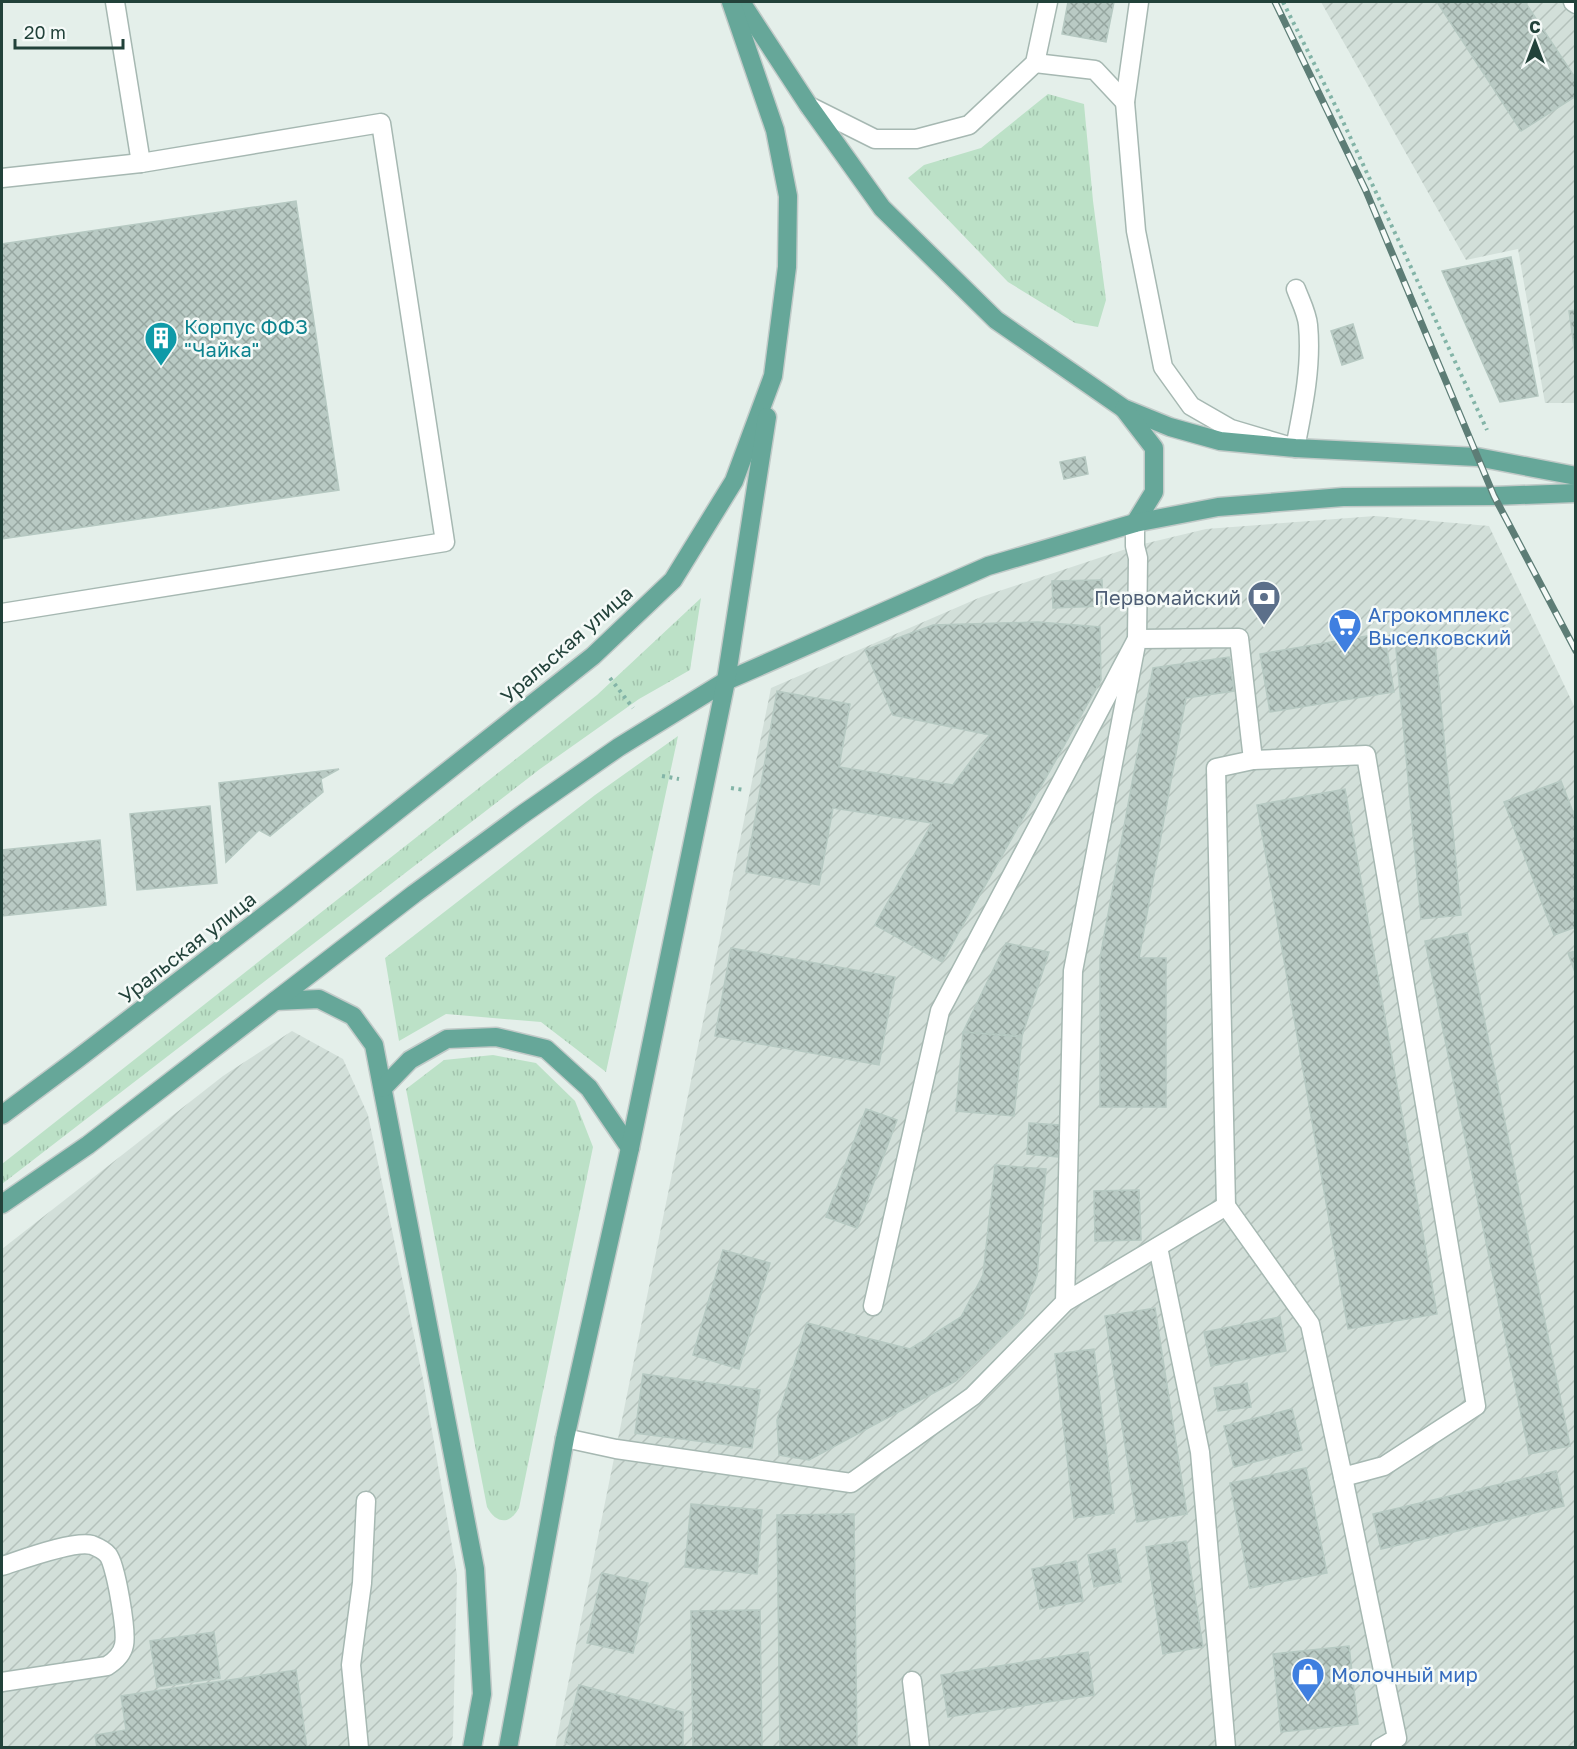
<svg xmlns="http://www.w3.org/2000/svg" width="1577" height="1749" viewBox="0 0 1577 1749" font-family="'Golos Text',sans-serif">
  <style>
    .industrial { fill: url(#industrial-furrows) }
    .grass { fill: url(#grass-tufts) }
    .building { fill: url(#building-cross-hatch); stroke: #b6c9c2; stroke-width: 1.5 }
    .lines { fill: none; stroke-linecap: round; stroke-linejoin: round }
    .minor-casing { stroke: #a6b8b2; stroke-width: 21 }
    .major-casing { stroke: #c1cac8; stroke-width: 21 }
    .path { stroke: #83b4a7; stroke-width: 4; stroke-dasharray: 3 4.5; stroke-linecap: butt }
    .minor { stroke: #fff; stroke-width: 18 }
    .major { stroke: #66a799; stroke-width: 18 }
    .rail-casing { stroke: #5d7d76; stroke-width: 7 }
    .rail { stroke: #f5faf8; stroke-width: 4.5; stroke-dasharray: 14; stroke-linecap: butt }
    .labels { text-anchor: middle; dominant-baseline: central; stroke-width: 5; stroke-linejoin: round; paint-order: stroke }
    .culture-label { font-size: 20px; fill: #0d838f; stroke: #f5faf8; text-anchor: start }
    .service-label { font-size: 20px; fill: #4e5e75; stroke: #f5faf8; text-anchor: end }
    .shop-label { font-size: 20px; fill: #366cbe; stroke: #f5faf8; text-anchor: start }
    .street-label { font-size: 20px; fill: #22423a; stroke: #f5faf8 }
  </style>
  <defs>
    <pattern id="industrial-furrows" width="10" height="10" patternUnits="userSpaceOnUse" patternTransform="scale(1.5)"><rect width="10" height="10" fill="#d2dfd9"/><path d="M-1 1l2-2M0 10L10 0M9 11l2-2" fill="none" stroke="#b4c1bb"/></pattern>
    <pattern id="grass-tufts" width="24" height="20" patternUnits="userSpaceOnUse" patternTransform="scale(1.5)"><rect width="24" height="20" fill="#bce1c7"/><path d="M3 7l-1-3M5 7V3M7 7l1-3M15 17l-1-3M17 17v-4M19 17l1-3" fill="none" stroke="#a1c2ac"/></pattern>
    <pattern id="building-cross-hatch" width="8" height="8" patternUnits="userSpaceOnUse" patternTransform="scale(1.5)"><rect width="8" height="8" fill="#b9cac4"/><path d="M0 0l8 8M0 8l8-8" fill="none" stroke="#96a6a0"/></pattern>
  </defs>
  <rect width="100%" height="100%" fill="#e4efea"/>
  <g class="industrial">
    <path d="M1321 2H1575V403H1545L1518 249 1466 260Z"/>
    <path d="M1375 516 1489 526 1575 708V1747L555 1748 771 688 981 597 1135 546 1206 529Z"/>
    <path d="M292 1031 343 1059 368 1115 423 1379 457 1575 453 1735 451 1747 2 1748V1249L223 1076Z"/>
  </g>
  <g class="grass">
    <path d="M1048 94 1084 104 1093 201 1106 300 1098 327 1075 323 1008 282 908 178 924 165 981 148Z"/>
    <path d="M701 598 690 670 639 699 540 769 2 1184V1164L597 695Z"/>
    <path d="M678 736 606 1072 541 1022 446 1014 399 1041 385 958 595 795Z"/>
    <path d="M493 1055 536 1063 575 1101 593 1147 519 1508C510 1525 496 1524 487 1507L406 1089 444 1060Z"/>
  </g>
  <g class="building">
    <path d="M1068 2H1114L1106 42 1062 34Z"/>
    <path d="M1437 2H1525L1576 79V96L1521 131Z"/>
    <path d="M296 201 339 490 2 539V244Z"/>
    <path d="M1511 257 1538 396 1500 402 1442 271Z"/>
    <path d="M1576 310V361L1569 311Z"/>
    <path d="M1353 324 1363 358 1342 365 1331 331Z"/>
    <path d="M1085 457 1088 474 1064 479 1060 462Z"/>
    <path d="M1102 580 1103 606 1053 608 1052 581Z"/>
    <path d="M1038 622 1100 627 1101 680 942 962 875 925 932 823 833 808 819 885 746 872 777 691 850 704 839 767 953 785 990 735 893 715 865 650 933 625Z"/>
    <path d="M1384 633 1394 692 1270 712 1260 654Z"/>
    <path d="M1434 634 1461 915 1421 919 1395 638Z"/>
    <path d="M1229 657 1234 691 1186 698 1139 958H1166V1107H1100V958L1153 668Z"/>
    <path d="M339 769 321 779 323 792 270 836 259 830 226 862 219 783Z"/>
    <path d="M1561 781 1576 820V927L1554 935 1504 802Z"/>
    <path d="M1345 789 1437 1314 1348 1329 1257 805Z"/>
    <path d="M210 806 217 883 137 890 130 814Z"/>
    <path d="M100 840 106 905 2 916V850Z"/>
    <path d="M1467 933 1570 1446 1529 1454 1425 941Z"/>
    <path d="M1006 943 1049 952 1022 1036 963 1032Z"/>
    <path d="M731 948 895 977 879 1065 715 1036Z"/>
    <path d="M1576 951V975L1568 953Z"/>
    <path d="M963 1032 1022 1037 1014 1116 956 1111Z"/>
    <path d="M866 1109 897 1120 857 1228 826 1217Z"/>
    <path d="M1029 1123 1061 1125 1058 1157 1027 1154Z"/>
    <path d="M995 1165 1046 1169 1037 1275 1022 1318 956 1381 809 1460 779 1455 777 1420 807 1323 910 1349 961 1317 983 1275Z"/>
    <path d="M1139 1190 1141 1240 1095 1241 1094 1191Z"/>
    <path d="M723 1250 770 1263 739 1369 693 1355Z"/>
    <path d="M1155 1308 1187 1514 1137 1522 1105 1316Z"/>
    <path d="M1280 1317 1286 1351 1211 1366 1204 1332Z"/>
    <path d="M1094 1349 1114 1513 1074 1518 1055 1354Z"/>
    <path d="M643 1374 760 1390 752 1448 635 1433Z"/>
    <path d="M1247 1383 1251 1407 1218 1411 1214 1388Z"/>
    <path d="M1292 1409 1302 1450 1234 1467 1224 1426Z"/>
    <path d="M1306 1468 1327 1573 1250 1588 1230 1483Z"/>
    <path d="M1556 1471 1564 1506 1381 1549 1373 1514Z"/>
    <path d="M691 1504 762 1510 757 1574 685 1567Z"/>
    <path d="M854 1514 857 1748H780L777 1515Z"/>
    <path d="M1186 1541 1203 1647 1163 1654 1146 1547Z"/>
    <path d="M1115 1549 1121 1582 1094 1587 1088 1555Z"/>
    <path d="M1076 1561 1083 1601 1040 1609 1032 1569Z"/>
    <path d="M602 1573 648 1583 633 1653 587 1643Z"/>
    <path d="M760 1610 762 1748H693L691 1611Z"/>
    <path d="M214 1632 220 1678 157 1687 150 1641Z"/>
    <path d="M1349 1646 1358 1724 1281 1732 1273 1654Z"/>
    <path d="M1088 1652 1094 1695 948 1717 941 1675Z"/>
    <path d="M296 1670 307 1748H97L95 1735 126 1730 121 1696Z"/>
    <path d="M579 1685 683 1712V1748H580L565 1743Z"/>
  </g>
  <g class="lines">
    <g class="minor-casing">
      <g id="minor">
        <path d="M115 2 141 163"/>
        <path d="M1139 2 1125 102 1136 231 1163 367 1191 406 1231 429 1295 448C1303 408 1312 366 1308 325 1307 313 1300 300 1296 289"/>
        <path d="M1573 2 1576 4"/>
        <path d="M1035 63 1095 70 1125 102"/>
        <path d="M809 106 875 139H916L969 125 1035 63 1048 2"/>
        <path d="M2 178 141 163 381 123 445 542 2 613"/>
        <path d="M1226 1206 1310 1324 1343 1477 1384 1466 1476 1406 1366 755 1253 760"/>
        <path d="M1158 1247 1200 1452 1226 1748"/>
        <path d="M873 1306 940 1011 1137 639 1138 558 1135 546V523"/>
        <path d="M565 1438 616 1449 851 1483 973 1396 1065 1302 1073 971 1137 639 1239 638 1253 760 1216 768 1226 1206 1065 1302"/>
        <path d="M1343 1477 1397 1738 1380 1748"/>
        <path d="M2 1566C21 1560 74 1540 92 1545 97 1547 104 1550 108 1555 116 1565 127 1632 124 1645 122 1655 115 1661 107 1666L2 1682"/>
        <path d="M912 1681 920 1748"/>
        <path d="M359 1748 351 1665 362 1583 366 1501"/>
      </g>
    </g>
    <g class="major-casing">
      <g id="major">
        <path d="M741 2 809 106 882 208 996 320 1123 408 1170 427 1220 441 1295 448 1477 457 1576 476"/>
        <path d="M1124 409 1154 448V492L1135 523"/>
        <path d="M275 1001 319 999 353 1016 374 1045 475 1569 482 1694 472 1748"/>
        <path d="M383 1088 410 1060 447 1039 496 1037 546 1049 589 1088 630 1148"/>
        <path d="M2 1115 76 1060 287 898 593 656 673 580 734 481 773 376 787 267 788 196 775 130 731 2"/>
        <path d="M2 1204 88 1145 414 894 523 814 619 747 726 681 988 566 1135 523 1218 507 1343 497 1494 496 1576 493"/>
        <path d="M508 1748 565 1438 630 1148 726 681 767 417"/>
      </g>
    </g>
    <g class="path">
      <path d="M1283 2 1338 111 1487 430"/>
      <path d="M610 678 633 708"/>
      <path d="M662 776 679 779"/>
      <path d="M731 788 744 790"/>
    </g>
    <use href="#minor" class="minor"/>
    <use href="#major" class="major"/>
    <g class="rail-casing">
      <path id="rail" d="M1275 2 1366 191 1494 496 1576 651"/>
    </g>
    <use href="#rail" class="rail"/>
  </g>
  <defs>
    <g id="building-pin" transform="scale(1.725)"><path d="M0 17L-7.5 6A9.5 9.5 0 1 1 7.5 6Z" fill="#0f9aa8" stroke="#f5faf8"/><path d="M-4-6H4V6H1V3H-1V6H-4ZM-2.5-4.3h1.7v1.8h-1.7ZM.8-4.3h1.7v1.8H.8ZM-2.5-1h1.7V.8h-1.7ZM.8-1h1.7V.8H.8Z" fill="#fff"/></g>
    <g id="bank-pin" transform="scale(1.725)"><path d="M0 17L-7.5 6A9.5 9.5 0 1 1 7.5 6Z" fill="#5c6f8a" stroke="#f5faf8"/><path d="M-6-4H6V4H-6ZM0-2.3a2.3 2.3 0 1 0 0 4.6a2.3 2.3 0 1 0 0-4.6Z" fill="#fff"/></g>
    <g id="supermarket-pin" transform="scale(1.725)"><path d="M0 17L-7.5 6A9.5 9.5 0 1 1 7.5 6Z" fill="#3f7fe0" stroke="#f5faf8"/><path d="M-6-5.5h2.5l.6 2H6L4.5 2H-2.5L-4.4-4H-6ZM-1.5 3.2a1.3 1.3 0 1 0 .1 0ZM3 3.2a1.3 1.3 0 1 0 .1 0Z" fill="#fff"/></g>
    <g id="shop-pin" transform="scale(1.725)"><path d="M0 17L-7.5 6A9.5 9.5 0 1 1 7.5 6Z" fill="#3f7fe0" stroke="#f5faf8"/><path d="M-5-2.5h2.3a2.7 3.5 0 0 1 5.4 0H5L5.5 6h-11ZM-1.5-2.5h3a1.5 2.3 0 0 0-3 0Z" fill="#fff"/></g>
  </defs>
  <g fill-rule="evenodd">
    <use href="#building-pin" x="161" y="338"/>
    <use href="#bank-pin" x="1264" y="597"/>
    <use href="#supermarket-pin" x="1345" y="625"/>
    <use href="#shop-pin" x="1308" y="1674"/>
  </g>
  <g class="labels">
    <g class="culture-label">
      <text x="184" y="326">Корпус ФФЗ<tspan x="184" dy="23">"Чайка"</tspan></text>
    </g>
    <g class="service-label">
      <text x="1241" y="597">Первомайский</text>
    </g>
    <g class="shop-label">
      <text x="1368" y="614">Агрокомплекс<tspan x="1368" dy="23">Выселковский</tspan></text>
      <text x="1331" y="1674">Молочный мир</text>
    </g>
    <g class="street-label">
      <text transform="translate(566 644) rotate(-41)">Уральская улица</text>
      <text transform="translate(187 947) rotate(-38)">Уральская улица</text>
    </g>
  </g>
  <rect width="1577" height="1749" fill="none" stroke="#22423a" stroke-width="6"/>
  <g transform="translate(1535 42)" stroke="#f5faf8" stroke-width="4.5" paint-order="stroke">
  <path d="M0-4.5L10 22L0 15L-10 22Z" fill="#22423a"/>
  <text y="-9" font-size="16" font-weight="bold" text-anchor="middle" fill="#22423a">С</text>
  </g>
  <path d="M15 39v9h108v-9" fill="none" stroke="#22423a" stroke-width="3"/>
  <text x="24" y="39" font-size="18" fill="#22423a" stroke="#f5faf8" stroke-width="4.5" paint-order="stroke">20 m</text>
</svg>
